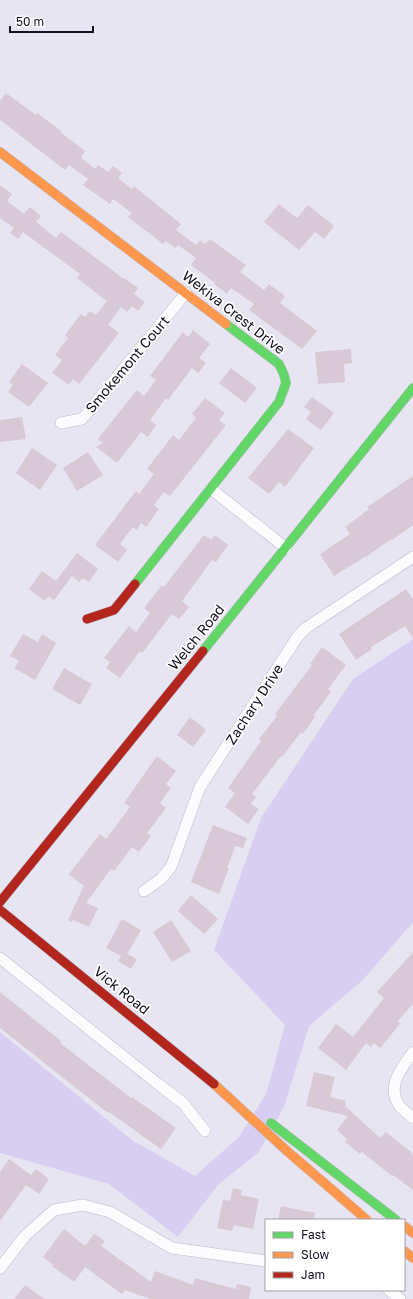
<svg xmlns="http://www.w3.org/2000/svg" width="413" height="1299" viewBox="0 0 413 1299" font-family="'Golos Text',sans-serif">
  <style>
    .green { fill: #d7cef2 }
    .building { fill: #d8c9d4 }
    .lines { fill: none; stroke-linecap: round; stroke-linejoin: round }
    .street-casing { stroke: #bdb9cb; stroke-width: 12 }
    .fast-casing { stroke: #bdb9cb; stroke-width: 10 }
    .slow-casing { stroke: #bdb9cb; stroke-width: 10 }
    .jam-casing { stroke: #bdb9cb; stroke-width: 10 }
    .street { stroke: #fcfbfd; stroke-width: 11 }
    .fast { stroke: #63d668; stroke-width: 9 }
    .slow { stroke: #ff974d; stroke-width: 9 }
    .jam { stroke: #b3261e; stroke-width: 9 }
    .labels { text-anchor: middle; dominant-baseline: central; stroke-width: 3.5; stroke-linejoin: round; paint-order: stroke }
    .street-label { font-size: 14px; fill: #140e24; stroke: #fff }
  </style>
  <rect width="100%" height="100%" fill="#e8e5f3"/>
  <path class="green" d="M413 639V922L363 980 309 1026 284 1107 258 1153 218 1185 178 1237 109 1184 0 1153V1032L132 1140 195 1176 239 1137 266 1094 285 1025 214 950 261 818 353 679Z"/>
  <g class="building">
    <path d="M6 93 36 115 37 113 61 131 60 132 85 151 81 158 95 169 98 165 108 172 113 166 122 173 118 178 132 189 134 186 181 224 176 230 196 245 200 240 205 244 210 239 246 265 240 272 264 290 269 284 285 296 280 303 317 331 302 349 249 310 254 304 231 288 227 294 214 284 215 283 191 265 196 258 178 245 175 248 166 241 163 244 128 217 132 213 113 199 110 204 83 185 88 179 69 165 65 170 0 120V101Z"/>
    <path d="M0 185 12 194 7 201 24 214 30 207 41 216 36 222 56 238 61 232 124 279V278L138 288 134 294 145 302 138 311 132 306 127 312 121 307 108 325 119 333 79 384 73 379 69 385 52 373 62 360 55 355 68 338 65 335 81 314 85 317 90 311 96 315 107 301 77 278 80 274 23 232 18 239 10 233 14 228 0 218Z"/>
    <path d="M279 204 297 218 308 205 334 226 324 239 315 232 299 250 264 222Z"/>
    <path d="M193 330 210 344 199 358 206 363 198 373 192 368 168 400 166 398 150 420 156 425 148 437 141 432 117 463 96 447 103 443 98 439 137 390 144 396 156 380 150 376 183 332 188 337Z"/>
    <path d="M351 349 352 363 344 364 345 382 318 384 315 352Z"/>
    <path d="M22 364 48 383 29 407 8 392 13 385 9 382Z"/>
    <path d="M231 368 257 388 245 403 219 383Z"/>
    <path d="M312 397 334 413 321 430 306 419 311 412 304 407Z"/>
    <path d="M205 398 225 413 219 420 226 425 170 496 164 492 154 505 159 509 146 527 141 523 137 530 133 527 120 544 127 550 118 562 95 545 136 491 139 494 154 474 147 469 173 435 179 440 196 418 192 414Z"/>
    <path d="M22 417 26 439 0 442V420Z"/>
    <path d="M288 429 314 448 285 487 279 482 269 494 248 478Z"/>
    <path d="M32 448 57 465 40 490 16 473Z"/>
    <path d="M88 452 103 475 77 491 63 468Z"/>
    <path d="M413 476V525L392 540 391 539 366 557V556L334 576 320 554 350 534 345 527 369 509 367 507Z"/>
    <path d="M204 535 211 540 215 535 228 545 216 562 212 560 182 601 189 607 179 619 172 614 142 653 140 651 120 678 106 668 110 662 104 658 129 626 136 632 150 613 144 608 162 585 164 587Z"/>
    <path d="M77 553 98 569 89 582 83 578 79 582 72 576 54 600 48 596 45 601 29 589 42 571 56 581Z"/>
    <path d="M406 589 413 600V638L405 626 371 647 372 649 356 660 339 634Z"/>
    <path d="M23 634 38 642 42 634 56 643 35 680 14 668 19 661 10 656Z"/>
    <path d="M322 647 346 665 328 689 331 692 313 716 315 717 303 734 301 732 282 757 281 756 252 794 256 797 251 804 259 809 248 824 225 807 235 793 228 788 261 741 259 739 277 716 275 714 312 665 310 664Z"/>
    <path d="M64 668 92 684 80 705 52 689Z"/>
    <path d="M190 717 206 730 193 747 177 735Z"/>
    <path d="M157 756 176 771 166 784 171 788 160 803 166 808 147 833 151 836 139 852 132 847 114 871 111 869 86 903 98 908 89 927 73 920 71 922 68 920 84 886 69 874 100 834 106 839 130 807 124 803Z"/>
    <path d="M213 825 247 838 243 848 235 846 227 868H229L219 894 191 882Z"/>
    <path d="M191 895 218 919 204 934 178 911Z"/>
    <path d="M122 919 141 930 127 954 137 959 131 969 118 961 121 956 106 948Z"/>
    <path d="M171 920 191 951 172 962 153 932Z"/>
    <path d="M413 952V1004L398 1021 400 1024 380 1048 374 1043 371 1047 366 1043 346 1070 318 1048 336 1024 353 1037 384 998 377 992Z"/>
    <path d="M0 992 61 1041 60 1043 131 1098 132 1097 176 1128 161 1149 109 1112 108 1113 0 1028Z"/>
    <path d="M314 1072 335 1077 330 1097 346 1101 345 1106 380 1138 386 1132 413 1154V1190L393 1175 392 1176 362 1152 360 1154 345 1142 347 1139 337 1130 348 1116 306 1106Z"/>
    <path d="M9 1159 31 1175 36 1169 49 1179 39 1194 26 1185 0 1221V1172Z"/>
    <path d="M233 1188 242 1190 241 1195 259 1199 253 1229 234 1225 232 1231 217 1228 223 1199 230 1201Z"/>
    <path d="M281 1206 315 1213 314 1220H278Z"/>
    <path d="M64 1229 85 1246 94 1234 105 1241 101 1246 151 1282 155 1271 193 1285 195 1278 236 1289 237 1284 251 1287 249 1299H150L125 1290 122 1294 85 1267 74 1282 52 1266 53 1265 43 1257Z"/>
    <path d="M25 1285 44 1299H14Z"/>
  </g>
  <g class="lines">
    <g class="street-casing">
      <g id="street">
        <path d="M61 423 82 419 186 293"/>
        <path d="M211 489 286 548"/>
        <path d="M144 891 161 879 171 867 200 787 298 636 306 628 413 557"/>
        <path d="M0 958 158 1084 183 1103 205 1131"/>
        <path d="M413 1052C402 1068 386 1086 399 1105 402 1110 409 1114 413 1118"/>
        <path d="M0 1268 25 1236 54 1210 83 1205 110 1212 172 1248 266 1261"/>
        <path d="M389 1290 400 1299"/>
      </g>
    </g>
    <g class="fast-casing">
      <g id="fast">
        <path d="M135 584 279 402 286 383 284 375 279 364 226 324"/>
        <path d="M203 651 413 388"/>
        <path d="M271 1123 396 1220"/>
      </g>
    </g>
    <g class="slow-casing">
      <g id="slow">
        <path d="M0 152 226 324"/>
        <path d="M214 1084 287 1151 367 1220"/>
        <path d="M404 1226 413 1233"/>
        <path d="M404 1251 413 1258"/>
      </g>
    </g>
    <g class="jam-casing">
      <g id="jam">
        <path d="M87 619 114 610 135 584"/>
        <path d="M0 902 203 651"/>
        <path d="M0 910 214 1084"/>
      </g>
    </g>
    <use href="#street" class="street"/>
    <use href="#fast" class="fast"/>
    <use href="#slow" class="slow"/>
    <use href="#jam" class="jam"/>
  </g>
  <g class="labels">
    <g class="street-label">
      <text transform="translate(234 312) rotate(38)">Wekiva Crest Drive</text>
      <text transform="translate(127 364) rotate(-50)">Smokemont Court</text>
      <text transform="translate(196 637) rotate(-51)">Welch Road</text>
      <text transform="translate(254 704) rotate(-57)">Zachary Drive</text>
      <text transform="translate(122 990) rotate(39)">Vick Road</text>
    </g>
  </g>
  <rect x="265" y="1219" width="140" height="72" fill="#ffffff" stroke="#a19fa7"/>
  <rect x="273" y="1232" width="20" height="6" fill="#63d668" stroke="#a19fa7"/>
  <text x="301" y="1239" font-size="12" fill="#140e24">Fast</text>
  <rect x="273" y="1252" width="20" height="6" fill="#ff974d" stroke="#a19fa7"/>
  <text x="301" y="1259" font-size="12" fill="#140e24">Slow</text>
  <rect x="273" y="1272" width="20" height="6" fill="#b3261e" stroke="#a19fa7"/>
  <text x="301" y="1279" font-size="12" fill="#140e24">Jam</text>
  <path d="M10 26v6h83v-6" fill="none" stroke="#140e24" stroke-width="2"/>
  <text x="16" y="26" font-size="12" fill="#140e24" stroke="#ffffff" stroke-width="3" paint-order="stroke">50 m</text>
</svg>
